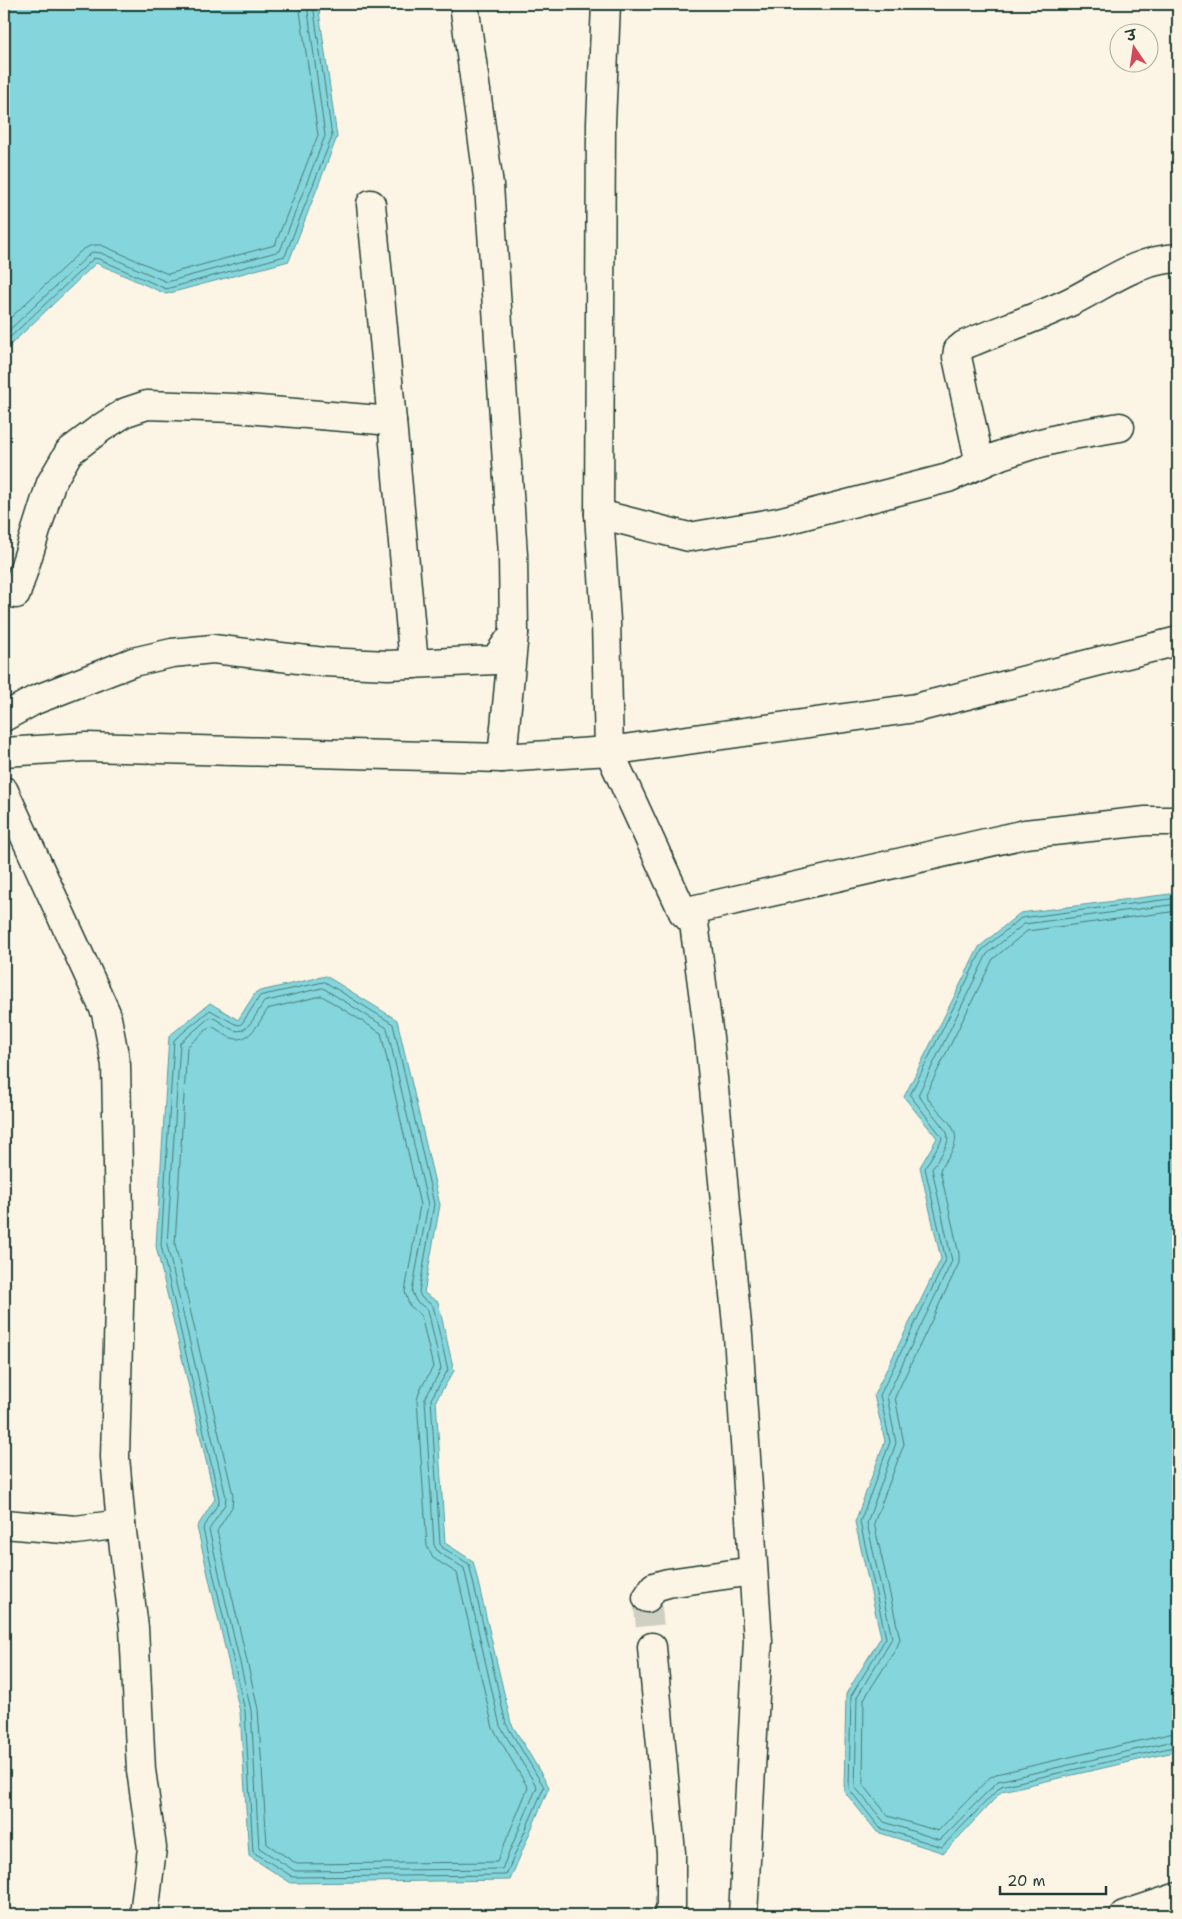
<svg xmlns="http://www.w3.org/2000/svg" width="1182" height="1919" viewBox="0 0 1182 1919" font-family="'Shantell Sans','Playpen Sans Deva',sans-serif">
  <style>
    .water { fill: #85d6dc; stroke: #5c9999 }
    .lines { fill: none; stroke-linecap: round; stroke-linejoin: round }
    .shore { stroke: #487a77; stroke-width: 1 }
    .street-tunnel { stroke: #d0d0c2; stroke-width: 28; stroke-dasharray: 28 14; stroke-linecap: butt }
    .street-casing { stroke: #1f3d34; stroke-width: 31 }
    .secondary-casing { stroke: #1f3d34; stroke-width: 31 }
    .street { stroke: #fcf5e5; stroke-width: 28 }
    .secondary { stroke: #fcf5e5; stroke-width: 28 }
  </style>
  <rect width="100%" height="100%" fill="#fcf5e5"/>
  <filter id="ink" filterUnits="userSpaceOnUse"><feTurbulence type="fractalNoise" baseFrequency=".02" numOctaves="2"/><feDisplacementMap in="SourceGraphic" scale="10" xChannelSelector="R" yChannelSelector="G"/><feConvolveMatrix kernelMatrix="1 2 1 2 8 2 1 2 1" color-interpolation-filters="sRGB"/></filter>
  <g filter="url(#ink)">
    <g class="water">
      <path d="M4 4H318L337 137 289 261 166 294 96 263 4 351Z"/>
      <path d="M1178 893V1751L1002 1791 944 1853 877 1832 844 1791 846 1694 881 1637 855 1522 885 1441 874 1395 941 1259 920 1167 937 1138 904 1097 979 947 1020 913Z"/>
      <path d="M326 976 397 1020 440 1205 424 1293 438 1302 454 1371 436 1400 445 1543 473 1561 511 1723 549 1787 510 1880 291 1883 249 1856 240 1712 197 1527 215 1499 156 1246 169 1036 210 1003 238 1020 256 992Z"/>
    </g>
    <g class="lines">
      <g class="shore">
        <path d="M4 324 82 250 92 245H101L168 274 275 245 318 135 299 4"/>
        <path d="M4 335 92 252 101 253 167 282 280 251 325 136 307 4"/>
        <path d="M4 343 94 258 99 259 166 289 285 256 332 137 313 4"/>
        <path d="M1178 898 1021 918 982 950 910 1095 942 1137 941 1141 925 1168 946 1260 880 1395 890 1442 860 1522 886 1638 851 1696 849 1789 880 1828 942 1847 1001 1786 1178 1746"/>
        <path d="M1178 904 1024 924 987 954 918 1095 946 1131C953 1144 938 1157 932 1169L952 1261 887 1396 896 1443 867 1523 892 1638 857 1697 855 1787 884 1822 940 1840 998 1781 1178 1740"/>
        <path d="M1178 911 1027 931 993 959 926 1094C932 1110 960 1123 955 1143 953 1153 944 1161 940 1170L959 1254V1263L895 1397 904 1444 874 1523 900 1639 897 1647 864 1699 863 1784 888 1816 938 1831 989 1778 996 1774 1178 1732"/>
        <path d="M325 982 393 1024 434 1204 419 1292 421 1297 433 1306 448 1370 431 1399 440 1544 443 1548 469 1564 506 1724 544 1787 506 1875 293 1877 253 1852 245 1711 203 1529 219 1502V1498L161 1245 174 1040 210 1010 235 1024 240 1025 243 1022 260 996Z"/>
        <path d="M323 988 387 1028 428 1205 412 1292 416 1301 428 1310 441 1369 425 1399 434 1545 438 1552 464 1568 500 1726 537 1787 502 1869 295 1871 259 1848 251 1710 209 1530 225 1504 226 1497 167 1245 180 1043 210 1017C218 1019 224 1025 231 1029 248 1038 256 1012 264 1002Z"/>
        <path d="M322 996 381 1033 420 1205 405 1292 409 1305 421 1315 433 1367 420 1390 417 1400 427 1546 433 1558 457 1573 493 1728 528 1788 497 1862 297 1864 267 1844 258 1709 217 1531 232 1507 233 1495 175 1244 187 1047 211 1026C218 1029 223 1034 229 1037 250 1046 259 1021 268 1009Z"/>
      </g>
      <path class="street-tunnel" d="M647 1598 652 1647"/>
      <g class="street-casing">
        <g id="street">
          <path d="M464 4 489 185 513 555 514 633 502 758"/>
          <path d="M606 4 601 123 599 514 606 621 609 751 916 708 1178 641"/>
          <path d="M371 204 392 421"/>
          <path d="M980 464 957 357 958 350 964 345C1000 330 1037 318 1072 301 1110 282 1133 261 1178 258"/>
          <path d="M599 514 689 537 778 522 948 478 1001 455 1032 445 1073 435 1120 427"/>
          <path d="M16 594 51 483 69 452 101 428 126 412 147 405 234 408 392 421 414 664"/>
          <path d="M4 717 35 700 133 662 172 653 213 649 324 662 388 665 495 660 514 633"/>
          <path d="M4 752 86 747 502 758 609 751 683 912 694 923 709 1037 738 1335 758 1641 743 1915"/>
          <path d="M4 791 106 1013 116 1065 120 1268 115 1457 121 1524 134 1628 141 1770 152 1848 144 1915"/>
          <path d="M683 912 1025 834 1146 821H1178"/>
          <path d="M4 1524 76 1530 121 1524"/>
          <path d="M647 1598 654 1587 668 1583 753 1571"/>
          <path d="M652 1647 671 1853V1906L668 1915"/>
        </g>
      </g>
      <g class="secondary-casing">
        <path id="secondary" d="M1124 1915 1178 1897"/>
      </g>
      <use href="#street" class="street"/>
      <use href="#secondary" class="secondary"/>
    </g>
  </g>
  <rect width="1182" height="1919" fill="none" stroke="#fcf5e5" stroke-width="20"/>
  <rect x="10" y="10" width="1162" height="1899" fill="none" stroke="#1f3d34" stroke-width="2" filter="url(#ink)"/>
  <g transform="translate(1134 48) rotate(347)"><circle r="24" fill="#fcf5e5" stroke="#a4ab9e"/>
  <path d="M0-4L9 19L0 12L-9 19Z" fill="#d1495b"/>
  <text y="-8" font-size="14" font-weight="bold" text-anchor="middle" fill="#1f3d34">उ</text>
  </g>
  <path d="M1000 1886v8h106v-8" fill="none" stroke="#1f3d34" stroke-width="2.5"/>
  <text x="1007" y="1886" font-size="15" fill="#1f3d34" stroke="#fcf5e5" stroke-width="4" paint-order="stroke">20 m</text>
</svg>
